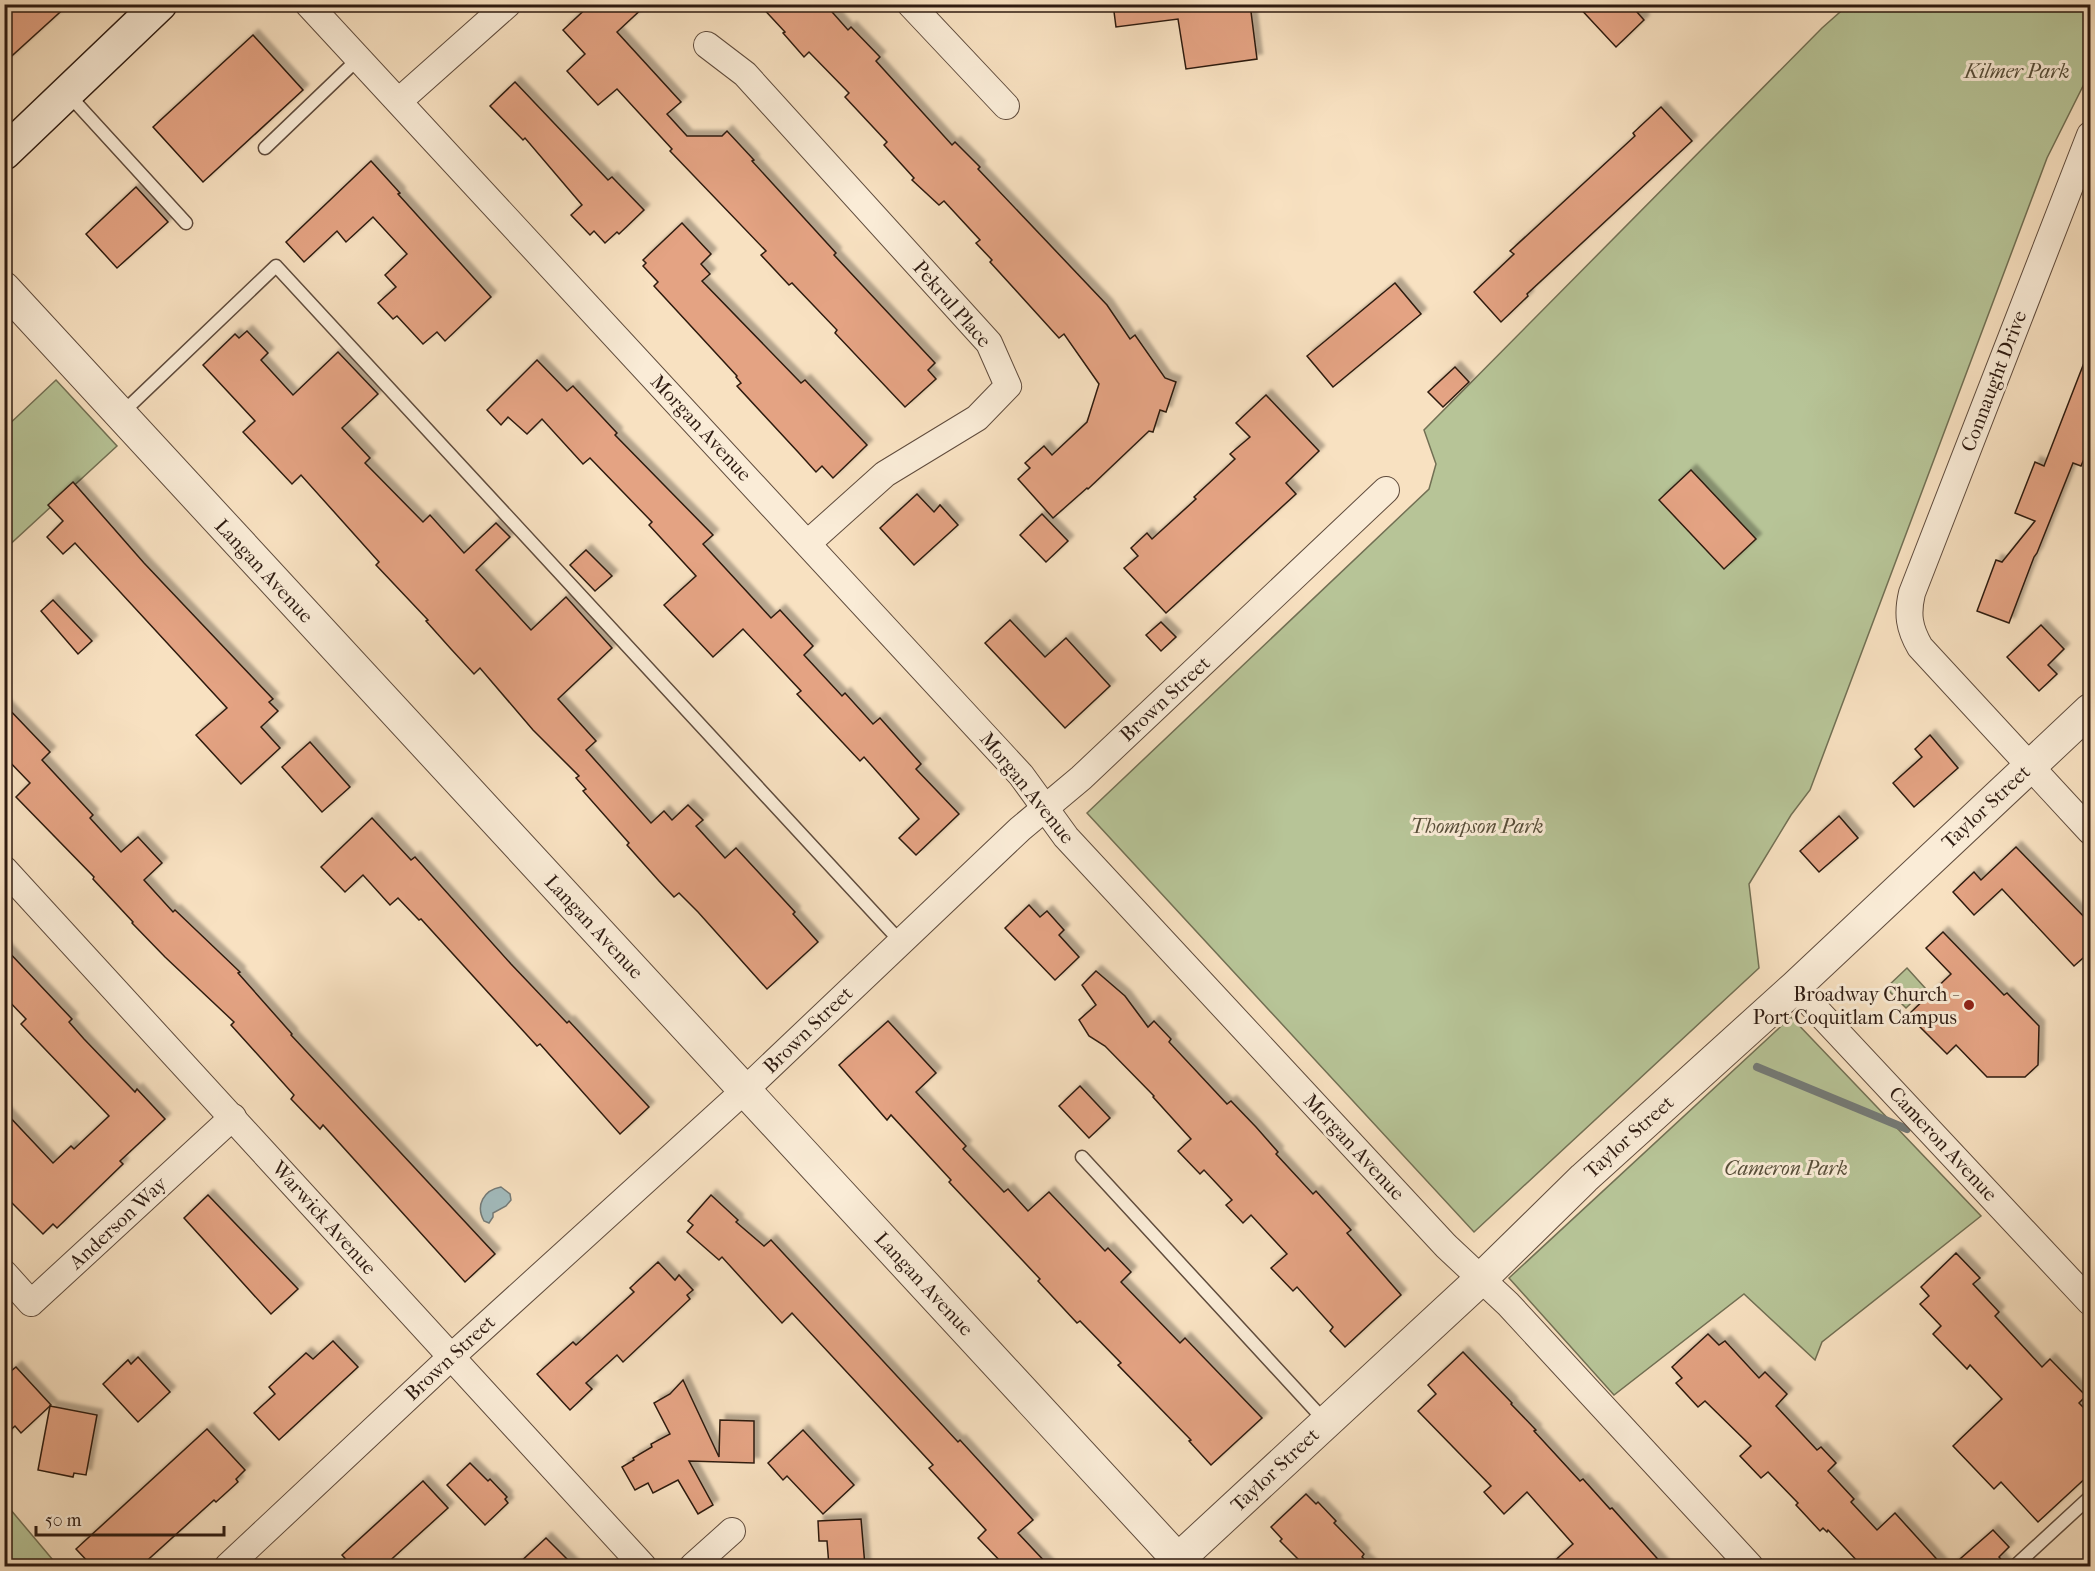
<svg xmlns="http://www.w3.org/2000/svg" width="2095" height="1571" viewBox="0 0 2095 1571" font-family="'IM FELL French Canon',serif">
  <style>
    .green { fill: #b7c497; stroke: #727054; stroke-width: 1.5 }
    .water { fill: #a2bbbd; stroke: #747b78; stroke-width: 1.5 }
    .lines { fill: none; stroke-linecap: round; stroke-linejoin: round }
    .stream { stroke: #747b78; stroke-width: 8 }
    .building { fill: #e4a383; stroke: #2e1b11; stroke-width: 1.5; filter: url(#shadow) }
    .service-casing { stroke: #604c3d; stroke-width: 15 }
    .minor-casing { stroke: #604c3d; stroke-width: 28 }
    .tertiary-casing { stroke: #604c3d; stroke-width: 34 }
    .secondary-casing { stroke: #2e1b11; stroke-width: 36 }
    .service { stroke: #faecd7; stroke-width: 12 }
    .minor { stroke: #faecd7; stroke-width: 26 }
    .tertiary { stroke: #faecd7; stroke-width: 32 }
    .secondary { stroke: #faecd7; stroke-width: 33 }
    .poi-dot { fill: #8f2418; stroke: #faecd7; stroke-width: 2 }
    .labels { text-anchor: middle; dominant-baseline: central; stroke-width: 6; stroke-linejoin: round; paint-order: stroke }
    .park-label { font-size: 20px; font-style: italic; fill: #574e39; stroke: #faecd7 }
    .street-label { font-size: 20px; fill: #2e1b11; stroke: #faecd7 }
    .poi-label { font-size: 20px; fill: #2e1b11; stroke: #faecd7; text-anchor: end }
  </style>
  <defs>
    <filter id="shadow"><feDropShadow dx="5.5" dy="-5.5" stdDeviation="1.5" flood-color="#0004"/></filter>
  </defs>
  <rect width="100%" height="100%" fill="#f8e1c1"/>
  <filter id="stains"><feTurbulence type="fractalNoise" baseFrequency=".00333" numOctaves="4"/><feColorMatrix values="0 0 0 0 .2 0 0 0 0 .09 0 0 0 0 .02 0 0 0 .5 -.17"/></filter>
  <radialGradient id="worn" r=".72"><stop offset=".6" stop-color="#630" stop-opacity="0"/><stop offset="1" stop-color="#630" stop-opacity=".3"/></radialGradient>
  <g class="green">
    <path d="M1848 5H2090V72L2047 158 1810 790 1791 815 1749 884 1759 968 1474 1232 1087 813 1429 489 1436 464 1424 430 1822 28Z"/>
    <path d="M56 380 117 446 5 549V428Z"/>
    <path d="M1907 968 1926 989 1906 1008 1886 988Z"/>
    <path d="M1791 1017 1981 1216 1822 1342 1815 1360 1744 1294 1614 1395 1509 1278Z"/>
    <path d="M4 1503H5L58 1566H5Z"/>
  </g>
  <path class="water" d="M501 1187 510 1194 511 1200 506 1206 493 1213V1217L489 1223 484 1221C475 1205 484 1190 501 1187Z"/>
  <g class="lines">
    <path class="stream" d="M1757 1067 1907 1129"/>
  </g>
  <g class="building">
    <path d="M4 4H69L4 63Z"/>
    <path d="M591 4H647L617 32 681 102 667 114 687 136H722L727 131 754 160 752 161 836 253 834 255 935 363 928 370 936 379 905 407 835 333 837 330 792 283 789 285 761 255 766 251 670 151 672 149 617 89 598 105 567 71 585 54 563 30Z"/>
    <path d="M759 4H825L848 30 851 27 880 57 876 61 952 145 955 142 980 167 978 169 1107 305 1130 339 1135 335 1165 378 1176 382 1166 412 1160 410 1153 432 1149 431 1088 489 1087 488 1053 518 1018 479 1030 468 1025 463 1044 446 1052 455 1087 422 1099 384 1064 334 1059 338 990 262 992 260 976 243 980 240 944 201 939 205 912 180 914 178 884 145 887 142 845 97 849 93 809 52 804 57 783 33 785 32Z"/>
    <path d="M1113 4H1250L1257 59 1186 69 1178 19 1116 27Z"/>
    <path d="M1576 4H1630L1644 20 1616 47Z"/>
    <path d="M253 35 303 90 203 182 153 127Z"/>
    <path d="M515 82 608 180 612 177 644 210 619 234 617 232 605 243 594 231 590 235 571 215 582 205 525 138 523 140 490 106Z"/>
    <path d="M1661 107 1692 141 1527 294 1528 296 1501 322 1474 292 1514 254 1510 251 1635 136 1633 133Z"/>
    <path d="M371 161 400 193 398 194 491 297 445 341 437 332 423 344 397 316 393 319 378 303 396 287 385 275 407 254 373 217 346 242 337 231 304 262 286 242Z"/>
    <path d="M136 187 168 222 117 268 86 234Z"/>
    <path d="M682 223 711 254 701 264 710 274 702 281 801 383 805 380 867 445 833 478 822 466 816 472 798 452 737 386 741 383 736 377 737 376 654 286 658 282 643 266 646 263 643 260Z"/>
    <path d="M1395 283 1421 314 1333 387 1307 356Z"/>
    <path d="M247 331 268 353 261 360 293 395 338 352 378 394 342 428 370 458 365 463 423 522 430 515 464 553 496 523 510 537 476 570 531 630 566 597 612 648 558 699 596 741 586 750 651 823 664 811 672 820 688 805 703 820 696 826 725 858 736 848 795 912 793 914 818 942 767 989 698 912 679 893 674 897 659 881 627 845 629 843 583 791 586 789 576 778 579 776 533 730 480 668 474 674 451 649 426 621 428 620 376 565 379 562 301 475 292 484 243 432 255 421 203 365 235 334 239 338Z"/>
    <path d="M2089 350H2091V443L2081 466 2073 463 2037 553 2034 557 2009 623 1977 611 1996 560 2002 562 2035 521 2015 513 2035 462 2044 466Z"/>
    <path d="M537 360 567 391 573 386 617 433 615 435 713 535 703 544 771 618 780 610 813 646 804 655 842 696 845 693 873 724 880 718 921 764 916 769 959 814 916 855 899 838 919 819 864 757 860 761 797 694 801 691 743 629 713 657 664 605 696 576 649 525 652 522 590 458 583 464 542 419 527 434 508 417 501 425 487 410Z"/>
    <path d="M1455 367 1469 382 1443 407 1428 392Z"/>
    <path d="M1266 395 1319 451 1286 483 1296 494 1166 613 1124 568 1138 556 1131 548 1147 533 1152 539 1196 499 1194 497 1235 459 1230 454 1250 437 1236 423Z"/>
    <path d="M1691 470 1756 539 1724 569 1659 500Z"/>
    <path d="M73 482 144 563 273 699 269 702 278 711 261 727 280 748 241 784 196 735 227 708 75 543 63 554 47 537 63 521 48 505Z"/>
    <path d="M917 494 934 512 940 505 958 525 914 565 880 528Z"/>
    <path d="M1042 514 1068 541 1046 562 1020 535Z"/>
    <path d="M586 550 612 576 595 591 570 565Z"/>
    <path d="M53 600 92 641 78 654 41 611Z"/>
    <path d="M1010 620 1045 657 1066 638 1110 686 1065 728 985 643Z"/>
    <path d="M1161 622 1176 637 1161 651 1146 635Z"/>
    <path d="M2041 625 2064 649 2048 665 2057 674 2039 691 2007 657Z"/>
    <path d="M4 704 50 752 42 760 93 815 90 818 121 852 138 837 162 863 144 880 173 912 175 910 240 972 238 973 292 1034 291 1035 495 1254 465 1282 323 1125 320 1129 291 1099 294 1095 231 1025 234 1022 165 957 132 923 133 922 93 879 94 877 16 797 30 783 4 756Z"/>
    <path d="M1930 735 1958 768 1914 807 1893 783 1922 757 1915 749Z"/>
    <path d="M310 742 350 787 322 812 282 767Z"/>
    <path d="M1839 816 1858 838 1819 872 1800 851Z"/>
    <path d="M372 818 411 860 415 857 511 964 567 1023 569 1021 649 1107 620 1134 540 1044 537 1046 421 919 419 920 398 898 390 905 363 875 345 892 321 867Z"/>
    <path d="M2016 847 2091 924V951L2074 966 2002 889 1974 915 1953 892 1974 872 1981 880Z"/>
    <path d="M1029 905 1040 917 1047 911 1064 930 1059 935 1079 957 1055 980 1005 928Z"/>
    <path d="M1943 932 2004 995 2007 993 2039 1026 2038 1065 2025 1077H1987L1956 1045 1947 1054 1908 1015 1951 974 1926 948Z"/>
    <path d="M4 947 72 1019 69 1022 84 1039 135 1092 137 1089 165 1119 120 1161 123 1164 57 1228 53 1224 43 1234 4 1195V1111L53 1163 71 1146 74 1149 109 1116 21 1024 26 1019 4 996Z"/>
    <path d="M1096 971 1125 996 1148 1027 1154 1021 1171 1039 1169 1042 1227 1104 1231 1101 1256 1127 1278 1152 1276 1154 1313 1194 1316 1191 1351 1230 1347 1233 1401 1295 1345 1347 1330 1331 1333 1327 1297 1287 1293 1291 1271 1268 1287 1254 1251 1215 1243 1223 1226 1205 1232 1200 1204 1170 1200 1174 1178 1151 1191 1139 1153 1097 1154 1096 1105 1046 1089 1036 1079 1020 1096 1005 1082 985Z"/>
    <path d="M888 1021 936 1073 916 1092 966 1146 963 1149 1004 1192 1008 1189 1028 1211 1049 1192 1105 1251 1108 1248 1131 1272 1121 1282 1180 1343 1185 1338 1262 1418 1211 1465 1189 1441 1191 1440 1118 1365 1121 1363 1080 1321 1077 1323 1038 1281 1040 1279 949 1182 951 1180 891 1115 887 1120 839 1065Z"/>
    <path d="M1080 1086 1110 1118 1089 1138 1059 1106Z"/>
    <path d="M208 1195 298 1289 271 1314 184 1218Z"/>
    <path d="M711 1195 738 1220 736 1222 764 1246 771 1240 958 1442 960 1440 992 1475 1033 1520 1018 1533 1049 1566H1005L978 1538 986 1530 929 1468 933 1465 792 1313 782 1323 722 1257 719 1260 687 1232 693 1225 688 1221Z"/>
    <path d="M1956 1253 1980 1278 1973 1284 1999 1312 1995 1316 2042 1367 2050 1359 2086 1396 2079 1403 2091 1415V1473L2038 1522 2001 1482 1994 1489 1953 1446 2002 1399 1970 1365 1967 1369 1933 1334 1941 1326 1920 1304 1929 1296 1921 1287Z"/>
    <path d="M658 1262 675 1280 679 1275 693 1290 687 1295 690 1299 623 1362 617 1355 586 1383 592 1389 570 1410 537 1374 573 1342 576 1345 634 1292 630 1288Z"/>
    <path d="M1708 1334 1719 1345 1725 1341 1759 1378 1765 1372 1787 1394 1776 1406 1817 1450 1821 1447 1836 1463 1828 1471 1854 1499 1851 1502 1877 1530 1895 1513 1943 1566H1862L1828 1530 1827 1532 1823 1528 1820 1531 1796 1505 1798 1503 1768 1472 1761 1478 1740 1456 1751 1446 1705 1401 1698 1407 1676 1383 1682 1378 1672 1367Z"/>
    <path d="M333 1341 358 1367 279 1440 254 1413 275 1394 269 1387 306 1353 313 1359Z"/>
    <path d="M1463 1352 1512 1403 1511 1404 1536 1430 1534 1431 1580 1481 1583 1479 1610 1509 1612 1508 1664 1566H1549L1573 1544 1527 1492 1504 1514 1484 1492 1491 1486 1418 1411 1436 1394 1428 1385Z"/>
    <path d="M138 1357 170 1392 138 1422 103 1384 128 1360 131 1364Z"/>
    <path d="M16 1367 51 1405 21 1433 15 1426 4 1436V1377Z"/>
    <path d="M683 1380 719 1457 720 1420 754 1421V1463L689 1461 713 1505 698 1514 678 1480 653 1493 648 1483 635 1490 622 1467 634 1460 633 1458 652 1447 651 1444 670 1434 654 1403 670 1394Z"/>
    <path d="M50 1406 97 1415 86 1475 74 1473 73 1477 38 1470Z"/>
    <path d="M207 1429 245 1470 236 1479 238 1482 216 1502 214 1500 141 1566H92L76 1549Z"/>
    <path d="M803 1430 854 1485 823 1514 787 1476 783 1480 768 1463Z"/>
    <path d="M470 1463 488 1481 490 1479 507 1497 505 1499 508 1503 485 1525 447 1485Z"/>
    <path d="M423 1481 448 1508 384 1566H352L342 1555Z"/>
    <path d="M1306 1494 1316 1504 1318 1502 1336 1521 1334 1523 1364 1554 1362 1557 1372 1566H1305L1280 1541 1282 1539 1271 1527Z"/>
    <path d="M861 1519 865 1566H829L827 1541H819L818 1521Z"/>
    <path d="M1993 1530 2009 1547 1999 1557 2007 1566H1952Z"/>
    <path d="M546 1538 574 1566H516Z"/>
  </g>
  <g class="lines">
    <g class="service-casing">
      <g id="service">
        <path d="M67 93 186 223"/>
        <path d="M265 148 359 58"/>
        <path d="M121 414 276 266 900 941"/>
        <path d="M1082 1157 1325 1421"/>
        <path d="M2015 1566 2090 1497"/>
      </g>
    </g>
    <g class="minor-casing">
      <g id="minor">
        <path d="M308 4 1021 775 1066 837 1446 1246 1508 1304 1750 1566"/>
        <path d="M910 4 1006 106"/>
        <path d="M707 45 745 74 989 343 1008 386 977 418 885 474 808 543"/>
        <path d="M399 101 508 4"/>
        <path d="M2090 135 1912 593C1907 614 1909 628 1920 647L2090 831"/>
        <path d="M4 869C218 1100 429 1335 643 1566"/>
        <path d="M1795 987 2090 1302"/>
        <path d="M4 1273 31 1303 233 1117"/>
        <path d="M228 1566 450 1358 745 1090 1020 829 1081 778 1386 490"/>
        <path d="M693 1566 732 1531"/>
      </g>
    </g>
    <g class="tertiary-casing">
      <g id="tertiary">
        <path d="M4 288 1184 1566"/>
        <path d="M1171 1566 1481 1279 1584 1178 1795 987 2090 710"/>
      </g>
    </g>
    <g class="secondary-casing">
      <path id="secondary" d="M4 153 160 4"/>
    </g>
    <use href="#service" class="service"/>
    <use href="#minor" class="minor"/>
    <use href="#tertiary" class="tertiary"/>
    <use href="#secondary" class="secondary"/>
  </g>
  <circle class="poi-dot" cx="1969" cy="1005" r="6"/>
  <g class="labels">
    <g class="park-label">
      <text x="2017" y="71">Kilmer Park</text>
      <text x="1477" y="826">Thompson Park</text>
      <text x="1786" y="1168">Cameron Park</text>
    </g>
    <g class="street-label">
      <text transform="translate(952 304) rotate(49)">Pekrul Place</text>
      <text transform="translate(1994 381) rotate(-69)">Connaught Drive</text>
      <text transform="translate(701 428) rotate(47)">Morgan Avenue</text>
      <text transform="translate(264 571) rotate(47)">Langan Avenue</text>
      <text transform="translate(1165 699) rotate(-43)">Brown Street</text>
      <text transform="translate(1027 788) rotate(51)">Morgan Avenue</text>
      <text transform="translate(1986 807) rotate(-43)">Taylor Street</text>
      <text transform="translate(594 927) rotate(47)">Langan Avenue</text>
      <text transform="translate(808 1030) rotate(-44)">Brown Street</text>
      <text transform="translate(1629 1137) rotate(-42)">Taylor Street</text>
      <text transform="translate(1943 1144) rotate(47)">Cameron Avenue</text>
      <text transform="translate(1354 1147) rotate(47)">Morgan Avenue</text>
      <text transform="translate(324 1218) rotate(48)">Warwick Avenue</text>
      <text transform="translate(118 1223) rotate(-43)">Anderson Way</text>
      <text transform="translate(924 1284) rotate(47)">Langan Avenue</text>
      <text transform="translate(450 1358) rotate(-43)">Brown Street</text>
      <text transform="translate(1275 1470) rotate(-43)">Taylor Street</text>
    </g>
    <g class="poi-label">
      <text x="1957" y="994">Broadway Church -<tspan x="1957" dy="23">Port Coquitlam Campus</tspan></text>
    </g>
  </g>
  <rect width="2095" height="1571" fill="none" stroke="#f8e1c1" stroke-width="24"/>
  <rect x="6" y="6" width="2083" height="1559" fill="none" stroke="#2e1b11" stroke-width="3"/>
  <rect x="12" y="12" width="2071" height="1547" fill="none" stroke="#2e1b11" stroke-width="1.5"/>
  <path d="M36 1526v9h188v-9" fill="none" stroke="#2e1b11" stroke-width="3"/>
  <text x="45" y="1526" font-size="18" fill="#2e1b11" stroke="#faecd7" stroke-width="4.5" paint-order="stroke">50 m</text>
  <rect width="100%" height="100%" filter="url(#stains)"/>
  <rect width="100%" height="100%" fill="url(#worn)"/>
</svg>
